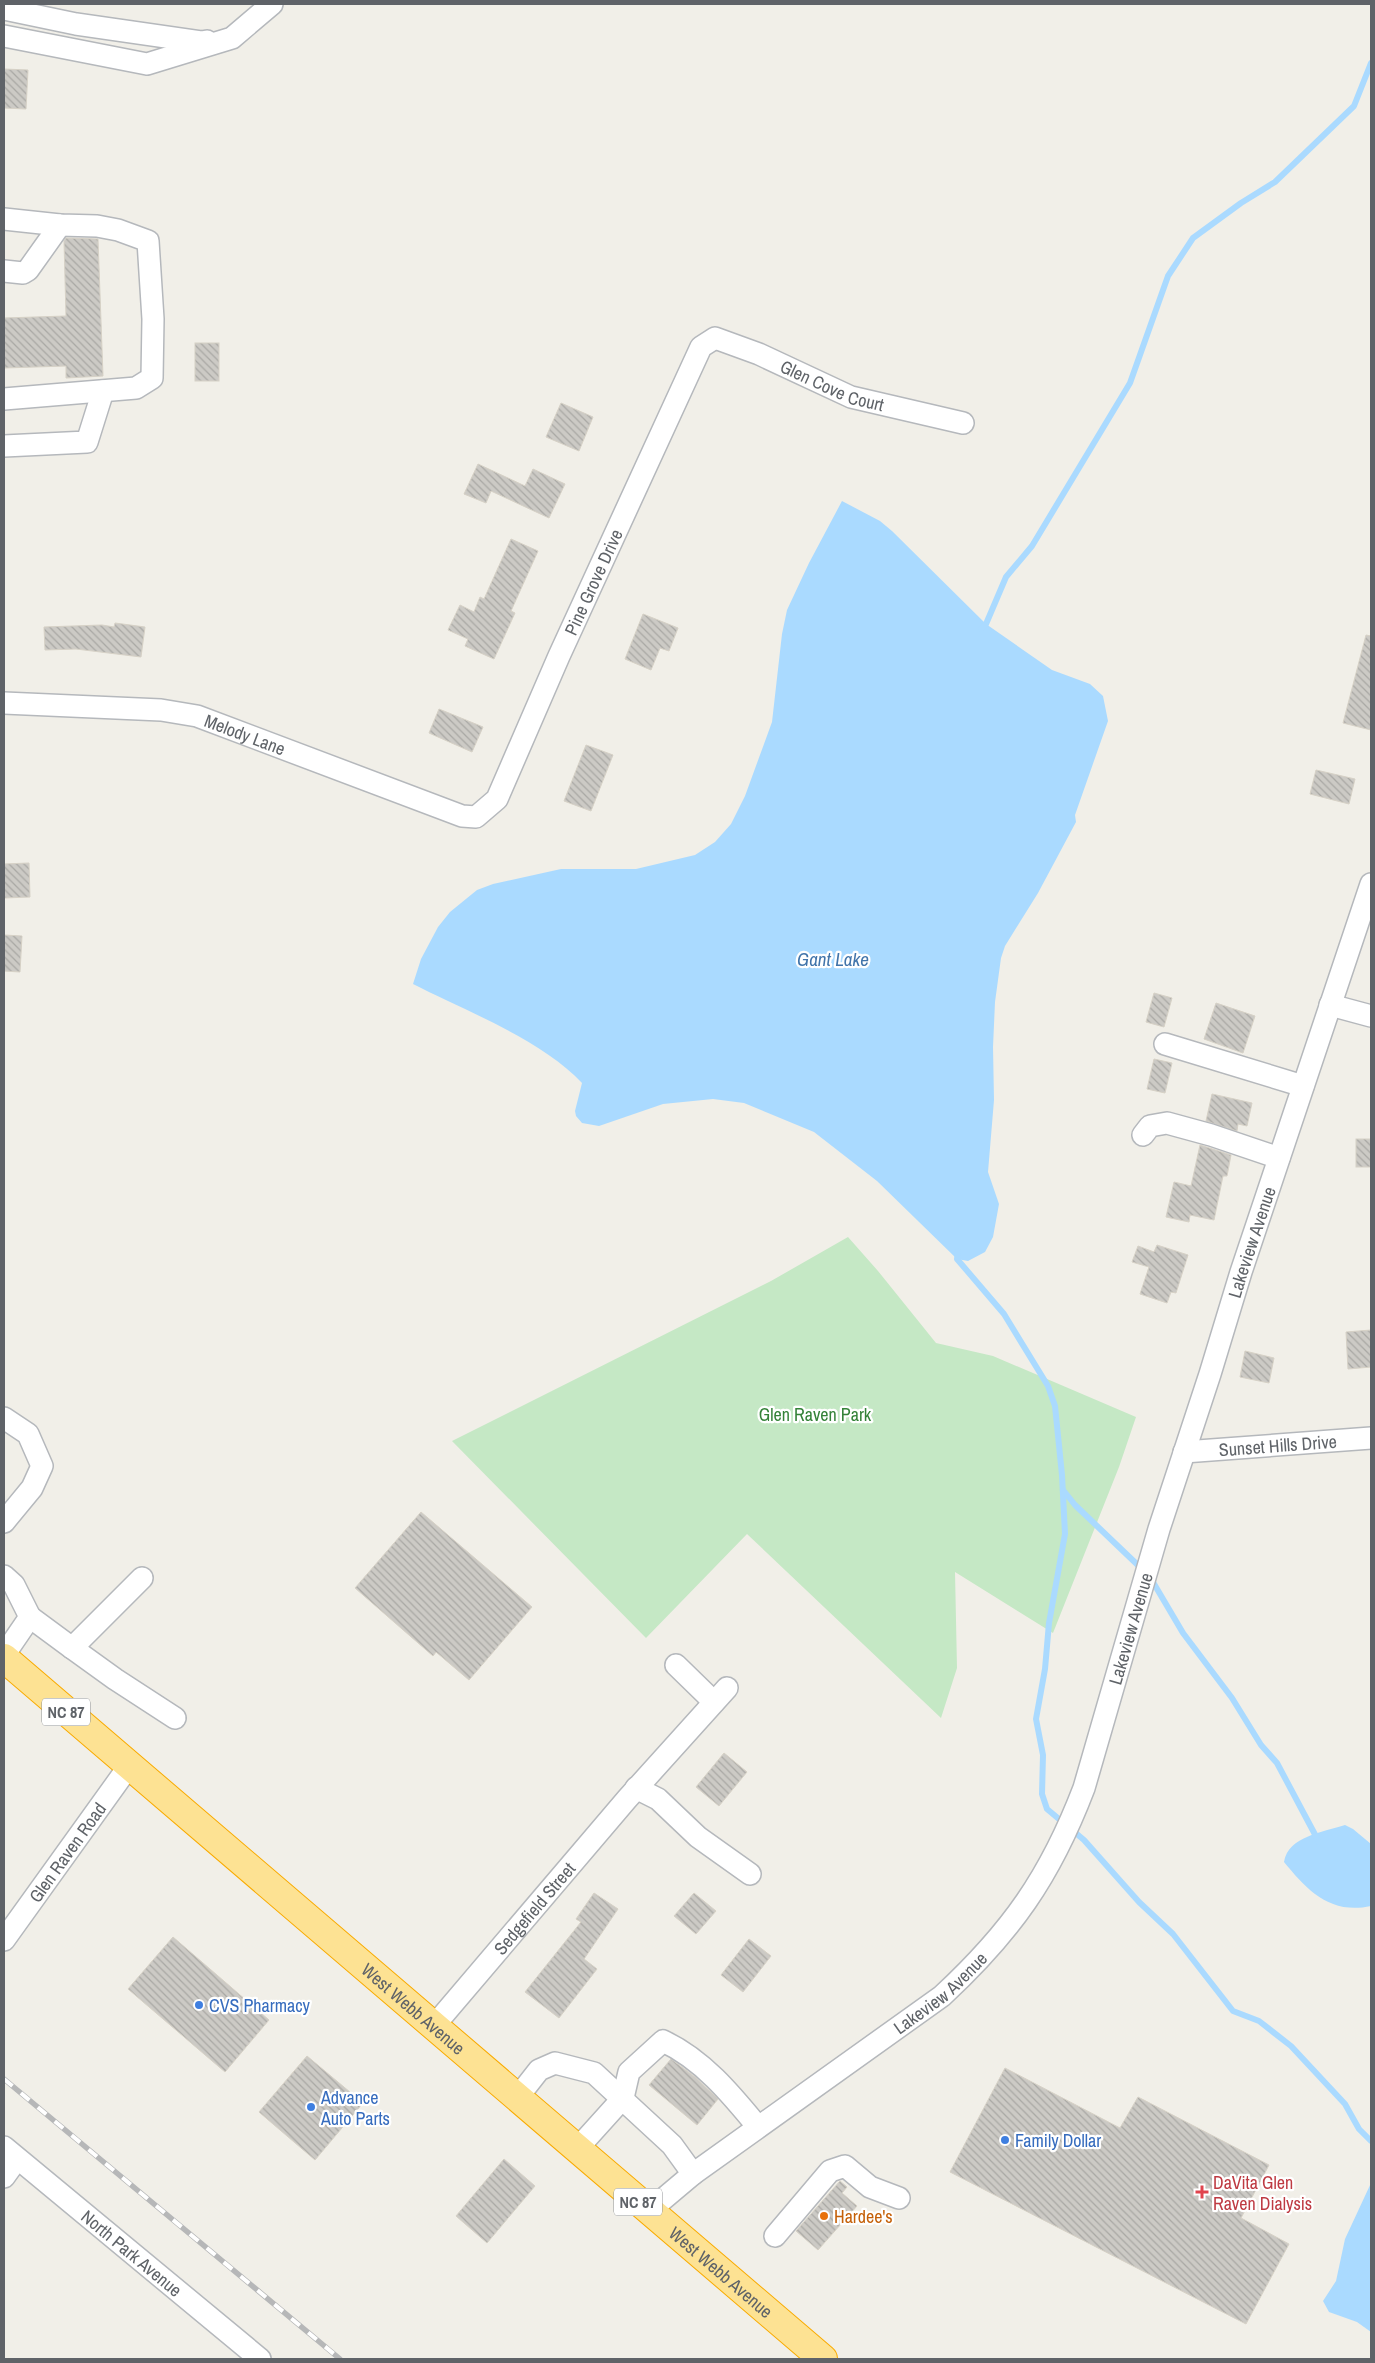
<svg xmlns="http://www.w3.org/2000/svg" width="1375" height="2363" viewBox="0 0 1375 2363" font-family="'Archivo Narrow',sans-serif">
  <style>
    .park { fill: #c5e8c5 }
    .water { fill: #aadaff }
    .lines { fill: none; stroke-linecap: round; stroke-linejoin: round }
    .stream { stroke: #aadaff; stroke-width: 6 }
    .building { fill: url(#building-back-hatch); stroke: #d6d1c6 }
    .minor-casing { stroke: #b5b8bc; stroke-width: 24 }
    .highway-casing { stroke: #f9ab00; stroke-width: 30 }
    .minor { stroke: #fff; stroke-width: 21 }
    .highway { stroke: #fde293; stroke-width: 28 }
    .rail-casing { stroke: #b6b7b8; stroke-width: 5.5 }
    .rail { stroke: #fff; stroke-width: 4; stroke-dasharray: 11; stroke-linecap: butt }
    .shop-dot { fill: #3f7fe0; stroke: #fff; stroke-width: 2 }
    .health-dot { fill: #e0444e; stroke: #fff; stroke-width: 2 }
    .food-dot { fill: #e8710a; stroke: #fff; stroke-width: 2 }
    .labels { text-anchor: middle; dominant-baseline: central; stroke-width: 4.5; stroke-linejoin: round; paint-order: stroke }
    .shield { fill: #fff; stroke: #8f9295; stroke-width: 1 }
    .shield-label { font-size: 16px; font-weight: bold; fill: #5f6368 }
    .street-label { font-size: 18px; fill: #5f6368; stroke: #fff }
    .park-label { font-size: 18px; fill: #348238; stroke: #fff }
    .shop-label { font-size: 18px; fill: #366cbe; stroke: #fff; text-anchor: start }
    .health-label { font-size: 18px; fill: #be3a42; stroke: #fff; text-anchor: start }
    .food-label { font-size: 18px; fill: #c56008; stroke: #fff; text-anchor: start }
    .water-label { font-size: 19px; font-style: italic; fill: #4174aa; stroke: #fff }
  </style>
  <defs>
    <pattern id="building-back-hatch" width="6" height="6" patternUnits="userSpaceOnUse" patternTransform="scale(1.25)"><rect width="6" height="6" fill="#cccac5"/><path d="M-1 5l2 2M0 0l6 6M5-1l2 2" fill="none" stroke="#a9a8a4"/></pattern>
  </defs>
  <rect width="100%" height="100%" fill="#f1efe8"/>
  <path class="park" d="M848 1237 878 1271 936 1343 993 1356 1136 1417 1119 1467 1053 1633 955 1572 957 1668 941 1718 747 1534 646 1638 452 1441 771 1281Z"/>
  <g class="water">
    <path d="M842 501 880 521 892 531 986 624 1052 670 1090 684 1103 696 1108 721 1075 815 1076 822 1038 893 1005 946 1001 958 995 1002 993 1047 994 1100 988 1172 999 1204 993 1237 985 1252 968 1261 957 1259 877 1181 814 1132 744 1103 713 1099 663 1104 599 1126 582 1123 576 1116 575 1111 582 1083C542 1040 466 1011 413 984L421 959 438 927 450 912 477 890 493 884 561 869H636L695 855 715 842 731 824 745 796 772 722 782 634 787 610 809 563Z"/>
    <path d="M1345 1825 1353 1829 1371 1844V1906C1330 1915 1307 1890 1284 1862 1288 1836 1324 1832 1345 1825Z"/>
    <path d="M1371 2183V2332L1357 2322 1329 2312 1323 2301 1336 2281 1345 2239Z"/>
  </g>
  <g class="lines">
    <g class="stream">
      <path d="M981 629 986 624 1006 577 1032 546 1130 383 1168 276 1193 238 1241 203 1275 182 1354 106 1371 63"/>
      <path d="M958 1251 957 1259 1004 1314 1048 1386 1055 1406 1062 1475 1065 1534 1049 1623 1045 1669 1036 1719 1043 1755 1042 1794 1047 1809 1084 1840 1139 1902 1173 1934 1233 2011 1259 2021 1291 2046 1345 2104 1359 2129 1371 2141"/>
      <path d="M1063 1490 1075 1505 1143 1570"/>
      <path d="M1150 1577 1183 1633 1232 1698 1261 1745 1277 1763 1319 1842"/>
    </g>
  </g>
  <g class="building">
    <path d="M4 69 28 70 26 109 4 108Z"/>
    <path d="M66 238 98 239 103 376 66 378V366L4 368V318L66 316 64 241Z"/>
    <rect x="195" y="343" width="24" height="38"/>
    <path d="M561 403 593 417 579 451 546 437Z"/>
    <path d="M478 464 525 486 533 469 565 484 549 518 491 491 486 503 464 494Z"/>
    <path d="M511 539 538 551 511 611 515 613 494 659 465 646 468 639 448 630 460 605 474 612 480 597 484 599Z"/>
    <path d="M643 614 678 628 669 651 660 648 651 670 625 659Z"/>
    <path d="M115 623 145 627 141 657 76 649 45 650 44 627 102 625 114 627Z"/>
    <path d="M1366 635 1371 636V730L1343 723Z"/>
    <path d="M439 709 483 727 472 752 429 733Z"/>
    <path d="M586 745 613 755 591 811 564 801Z"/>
    <path d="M1316 770 1355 779 1349 804 1310 794Z"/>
    <path d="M29 863 30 897 4 898V864Z"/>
    <path d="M4 935 22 936 20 972 4 971Z"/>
    <path d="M1154 993 1172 998 1164 1027 1146 1022Z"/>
    <path d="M1216 1003 1255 1016 1243 1053 1204 1039Z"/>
    <path d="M1154 1059 1172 1063 1165 1093 1147 1089Z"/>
    <path d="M1212 1094 1252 1103 1247 1126 1238 1124 1237 1131 1206 1121Z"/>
    <rect x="1356" y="1139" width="15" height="28"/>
    <path d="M1200 1145 1231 1155 1227 1176H1223L1214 1220 1190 1215 1189 1222 1166 1217 1174 1182 1191 1186Z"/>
    <path d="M1157 1245 1188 1255 1176 1293 1171 1292 1167 1303 1140 1294 1149 1267 1132 1262 1138 1246 1154 1252Z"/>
    <path d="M1371 1330V1367L1348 1369 1346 1332Z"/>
    <path d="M1245 1351 1274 1358 1269 1383 1240 1377Z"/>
    <path d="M421 1512 532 1607 469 1680 436 1652 433 1656 355 1588Z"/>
    <path d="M724 1753 747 1772 719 1806 696 1787Z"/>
    <path d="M594 1893 618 1909 584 1959 597 1969 559 2018 525 1992 581 1922 576 1919Z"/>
    <path d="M694 1893 716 1911 696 1934 674 1916Z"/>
    <path d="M173 1937 269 2020 225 2072 128 1989Z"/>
    <path d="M749 1939 771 1956 743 1992 721 1975Z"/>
    <path d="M307 2056 363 2103 315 2160 259 2112Z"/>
    <path d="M671 2059 695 2077 718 2099 697 2125 649 2085Z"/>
    <path d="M1005 2068 1120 2128 1138 2097 1269 2165 1241 2218 1289 2244 1246 2324 950 2172Z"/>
    <path d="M504 2159 535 2186 487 2243 456 2216Z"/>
    <path d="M840 2181 847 2187 842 2193 857 2206 818 2250 796 2231Z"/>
  </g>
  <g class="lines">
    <g class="minor-casing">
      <g id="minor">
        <path d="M4 9 76 24 201 42 207 41"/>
        <path d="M4 36 147 64 232 38 272 4"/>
        <path d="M4 219 60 225 97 226 118 230 148 241 153 319 152 378 136 388 4 399"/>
        <path d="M4 271 23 273 28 270 60 225"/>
        <path d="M4 446 87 442 103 391"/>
        <path id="s1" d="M4 703 161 710 197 716 462 816 476 817 497 799 559 656 701 347 715 338 759 354 851 397 963 423"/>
        <path d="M1330 1005 1371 1016"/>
        <path d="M1165 1044 1303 1086"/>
        <path d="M1143 1135 1150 1126 1167 1123 1211 1135 1279 1158"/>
        <path d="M4 1418 28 1434 42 1466 32 1488 4 1522"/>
        <path id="s2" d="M1184 1452 1371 1438"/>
        <path d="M4 1576 14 1585 30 1617 4 1655"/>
        <path d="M142 1578 72 1648 115 1679 175 1718"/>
        <path d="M30 1617 72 1648"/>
        <path d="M676 1665 714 1702"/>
        <path d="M636 1788 658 1799 698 1837 750 1874"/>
        <path id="s3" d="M4 1940 129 1766"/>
        <path id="s4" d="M433 2027 627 1799 727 1688"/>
        <path d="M517 2098 539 2070 555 2063 594 2073 672 2145 693 2174"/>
        <path id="s5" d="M4 2147 260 2359"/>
        <path d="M577 2149 623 2098 629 2072 663 2041C702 2059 731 2094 758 2127"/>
        <path d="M4 2177 17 2159"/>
        <path id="s6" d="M649 2211 693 2174 942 1996C1011 1932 1050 1877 1084 1788L1159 1529 1210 1374 1241 1272 1371 884"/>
        <path d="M775 2236 830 2171 845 2166 870 2187 899 2198"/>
      </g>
    </g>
    <g class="highway-casing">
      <g id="highway">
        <path id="s7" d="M4 1658 823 2359"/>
      </g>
    </g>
    <use href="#minor" class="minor"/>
    <use href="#highway" class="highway"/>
    <g class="rail-casing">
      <path id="rail" d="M4 2079 340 2359"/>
    </g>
    <use href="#rail" class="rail"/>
  </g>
  <g class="shop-dot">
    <circle cx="199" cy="2005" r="5"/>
    <circle cx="311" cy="2107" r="5"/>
    <circle cx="1005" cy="2140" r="5"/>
  </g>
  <path class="health-dot" d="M1199.5 2184.5h5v5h5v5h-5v5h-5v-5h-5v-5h5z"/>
  <circle class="food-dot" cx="824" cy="2216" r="5"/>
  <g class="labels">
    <g class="shield">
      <rect x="42" y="1698.5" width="48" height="27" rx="4"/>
      <rect x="614" y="2188.5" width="48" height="27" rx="4"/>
    </g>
    <g class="shield-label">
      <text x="66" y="1712">NC 87</text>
      <text x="638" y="2202">NC 87</text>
    </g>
    <g class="street-label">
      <text stroke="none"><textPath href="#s1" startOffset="1158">Glen Cove Court</textPath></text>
      <text stroke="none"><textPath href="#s1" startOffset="756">Pine Grove Drive</textPath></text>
      <text stroke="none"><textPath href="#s1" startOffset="245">Melody Lane</textPath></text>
      <text stroke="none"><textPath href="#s6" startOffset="1189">Lakeview Avenue</textPath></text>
      <text stroke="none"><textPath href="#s2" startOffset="94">Sunset Hills Drive</textPath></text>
      <text stroke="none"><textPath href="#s6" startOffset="784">Lakeview Avenue</textPath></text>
      <text stroke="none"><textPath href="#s3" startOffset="108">Glen Raven Road</textPath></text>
      <text stroke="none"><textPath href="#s4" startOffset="156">Sedgefield Street</textPath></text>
      <text stroke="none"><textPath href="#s6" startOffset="364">Lakeview Avenue</textPath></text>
      <text stroke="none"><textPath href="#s7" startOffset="539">West Webb Avenue</textPath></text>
      <text stroke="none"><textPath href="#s5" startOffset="166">North Park Avenue</textPath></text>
      <text stroke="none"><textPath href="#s7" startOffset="944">West Webb Avenue</textPath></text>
    </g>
    <g class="park-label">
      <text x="815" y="1414">Glen Raven Park</text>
    </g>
    <g class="shop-label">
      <text x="209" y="2005">CVS Pharmacy</text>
      <text x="321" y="2097">Advance<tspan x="321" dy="21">Auto Parts</tspan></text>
      <text x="1015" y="2140">Family Dollar</text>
    </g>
    <g class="health-label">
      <text x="1213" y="2182">DaVita Glen<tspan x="1213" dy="21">Raven Dialysis</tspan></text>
    </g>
    <g class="food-label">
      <text x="834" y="2216">Hardee's</text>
    </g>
    <g class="water-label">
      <text x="833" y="959">Gant Lake</text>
    </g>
  </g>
  <rect width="1375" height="2363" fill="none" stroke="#5f6368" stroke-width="10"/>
</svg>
